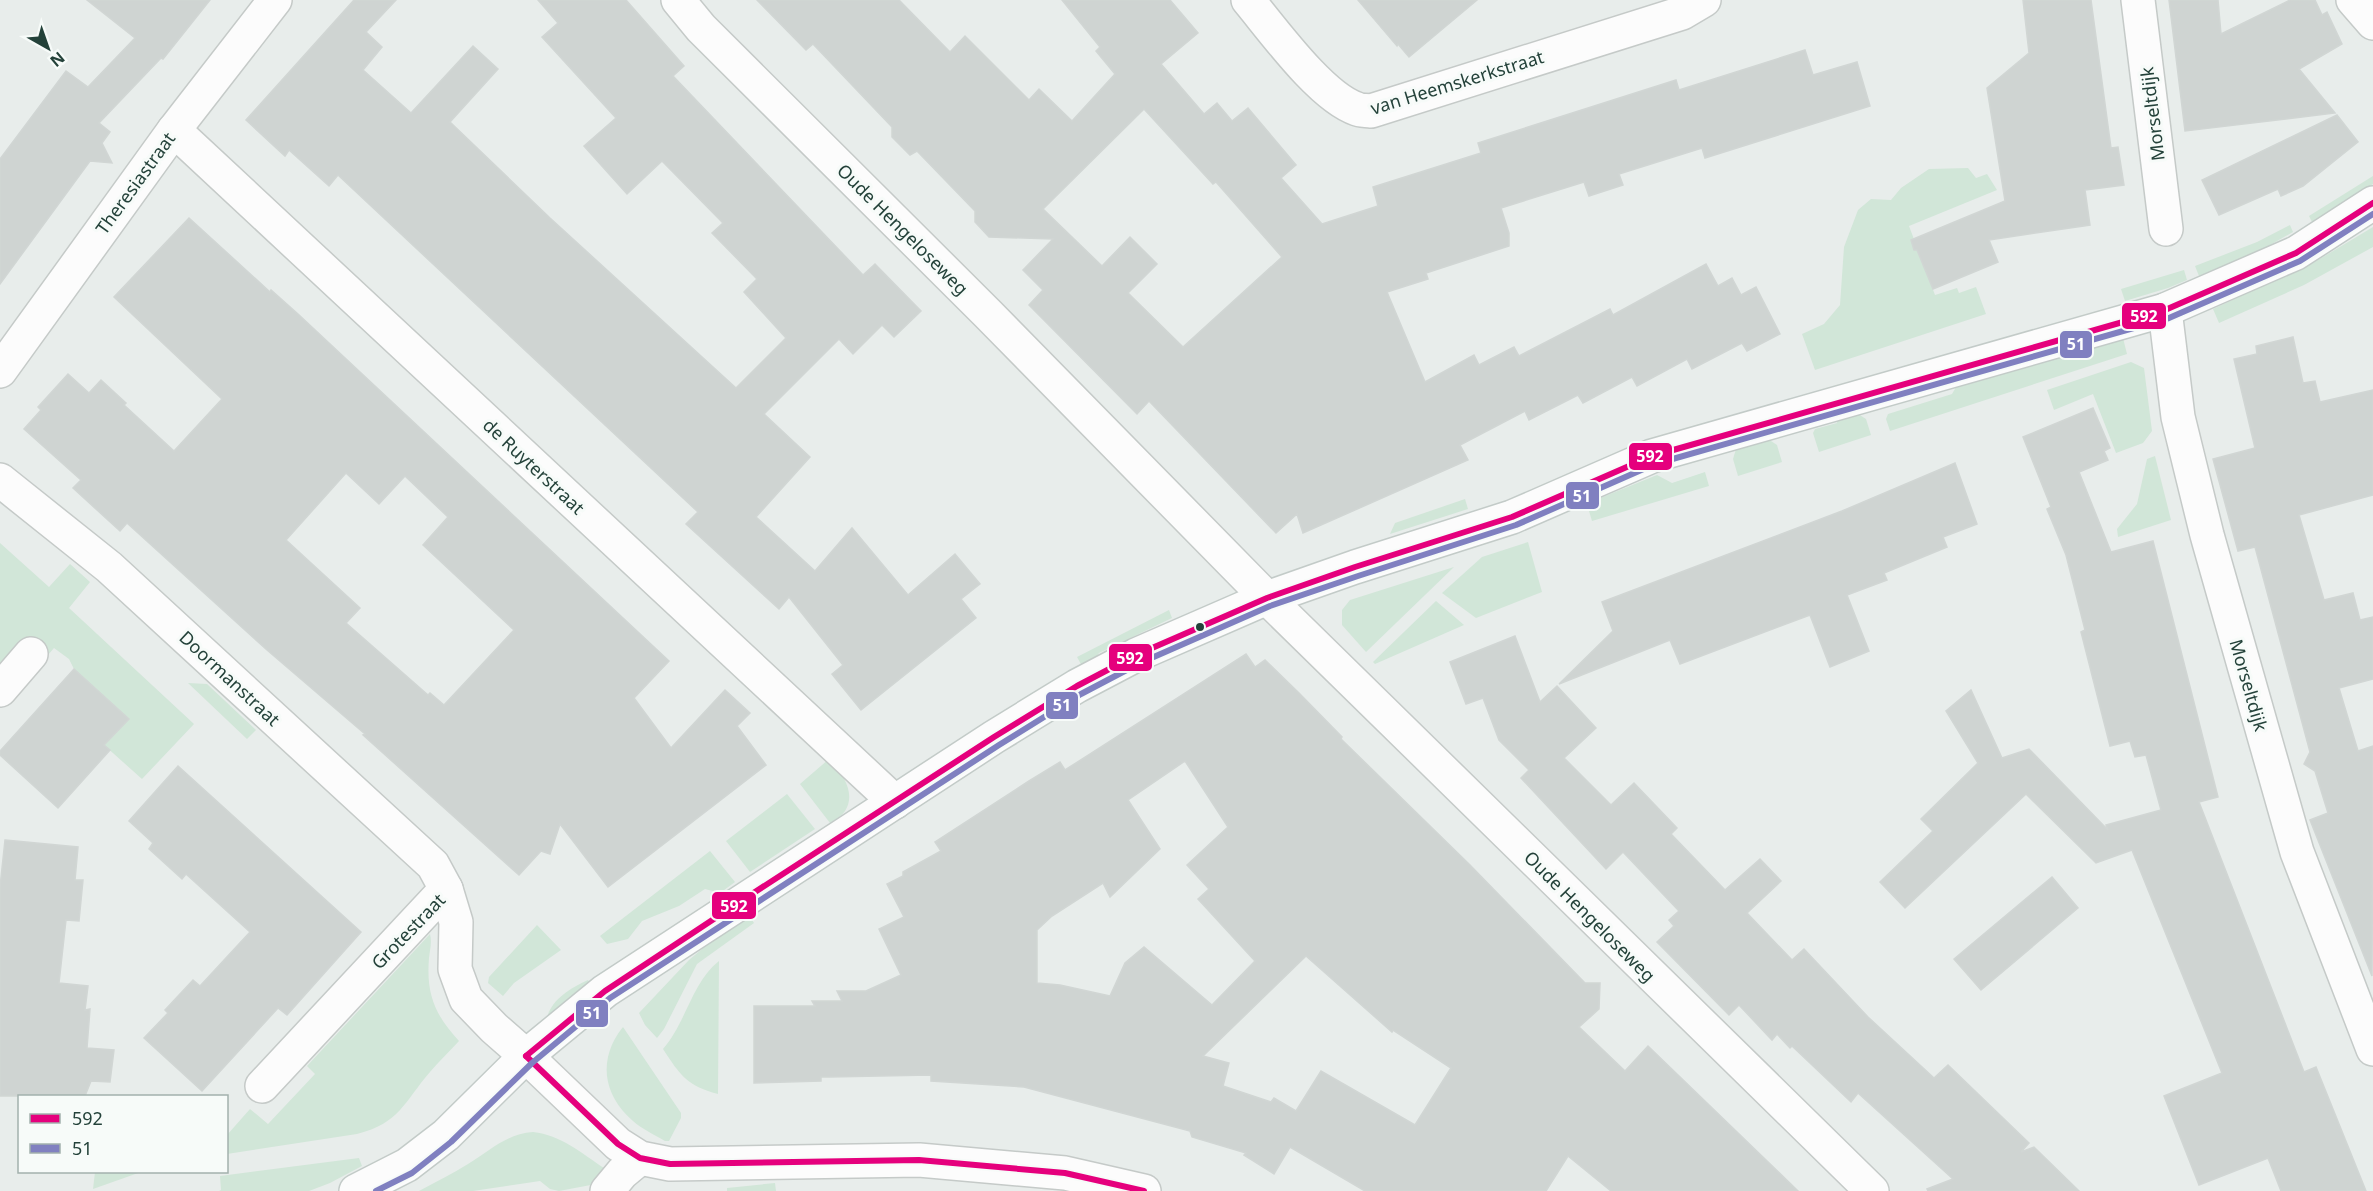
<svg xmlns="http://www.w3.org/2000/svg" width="2373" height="1191" viewBox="0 0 2373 1191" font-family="'Noto Sans',sans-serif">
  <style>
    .green { fill: #d1e6d8 }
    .building { fill: #cfd4d2; stroke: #d1d6d4; stroke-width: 1.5; fill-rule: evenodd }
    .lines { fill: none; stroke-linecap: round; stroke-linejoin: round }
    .street-casing { stroke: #c5cac8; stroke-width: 36 }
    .secondary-casing { stroke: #c3cbc8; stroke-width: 36 }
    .street { stroke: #fcfcfc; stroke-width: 33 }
    .secondary { stroke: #fcfcfc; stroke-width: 33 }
    .bus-1-casing { stroke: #f7fbf9; stroke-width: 10 }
    .bus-2-casing { stroke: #f7fbf9; stroke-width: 10 }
    .bus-1 { stroke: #e5007d; stroke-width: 6 }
    .bus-2 { stroke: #8080c0; stroke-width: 6 }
    .bus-dot { fill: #24423a; stroke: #f7fbf9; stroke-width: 2 }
    .labels { text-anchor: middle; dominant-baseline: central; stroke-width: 6; stroke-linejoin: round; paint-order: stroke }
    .street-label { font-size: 18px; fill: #24423a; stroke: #f7fbf9 }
    .line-badge { stroke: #f7fbf9; stroke-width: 2 }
    .badge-label { font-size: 16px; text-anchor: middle; font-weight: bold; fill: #fff }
  </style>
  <rect width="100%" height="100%" fill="#e8edeb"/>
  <g class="green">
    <path d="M1968 168 1976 178 1987 174 1997 190 1909 226 1935 295 1957 288 1959 293 1976 287 1986 314 1815 370 1802 334 1824 324 1840 305 1844 247 1858 210 1871 199 1891 200 1901 188 1929 169Z"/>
    <path d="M2373 176V184L2312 222 2309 216Z"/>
    <path d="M2290 225 2293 232 2263 249 2199 276 2195 266 2257 242Z"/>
    <path d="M2373 227V247L2304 285 2219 323 2213 309 2313 263Z"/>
    <path d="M2184 270 2187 280 2168 288 2125 301 2121 289Z"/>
    <path d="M2123 338 2127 354 1890 431 1886 419 1888 414 1952 394 1959 382Z"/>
    <path d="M2131 362 2144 368 2152 431 2143 443 2116 453 2093 394 2054 410 2047 390Z"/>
    <path d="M1855 412 1866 419 1871 435 1819 452 1813 433 1815 429 1837 423 1835 417Z"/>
    <path d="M1768 439 1777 445 1782 462 1738 476 1733 459 1736 449Z"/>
    <path d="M2155 456 2171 520 2118 537 2117 529 2137 504 2147 459Z"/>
    <path d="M1705 472 1709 486 1592 521 1589 511 1593 501 1657 475 1672 483Z"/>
    <path d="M1465 499 1468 509 1390 534 1395 523Z"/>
    <path d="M1528 542 1542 592 1476 618 1442 593 1482 557Z"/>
    <path d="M0 543 49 587 70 564 90 582 69 608 194 724 142 779 104 745 128 719 74 669 69 659 54 648 41 663 0 668Z"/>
    <path d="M1454 567 1366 652 1342 625V610L1350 600Z"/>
    <path d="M1436 601 1464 625 1375 664 1373 662Z"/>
    <path d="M1169 610 1172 618 1099 653 1095 659 1082 666 1077 657Z"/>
    <path d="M188 683 207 684 256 730 247 739Z"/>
    <path d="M829 759C841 772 857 792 845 811 842 816 834 820 830 823L800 784Z"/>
    <path d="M787 794 815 829 750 872 726 841Z"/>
    <path d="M710 851 735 882 720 893 705 889 679 906 642 921 628 939 607 944 600 936Z"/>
    <path d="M750 917 754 923 697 964 664 1029 657 1038 645 1025 639 1013 689 960 708 944Z"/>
    <path d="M537 925 561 950 514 983 503 996 488 983 489 977Z"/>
    <path d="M430 934C432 943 430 949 429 958 426 994 435 1015 459 1041 450 1051 439 1061 430 1072 404 1102 400 1123 357 1134L227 1154V1135L250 1109 268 1124 315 1074 307 1066Z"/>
    <path d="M719 961 718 1094C687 1086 680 1075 663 1049 686 1023 692 982 719 961Z"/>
    <path d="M588 980 605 1006 549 1024 547 1017C553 998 571 988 588 980Z"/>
    <path d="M623 1027 681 1113V1118L669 1141H665C655 1135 642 1129 633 1121 602 1094 598 1058 623 1027Z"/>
    <path d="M533 1132C561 1135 581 1153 604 1168L606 1172 596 1184 559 1191 550 1189 540 1181 473 1191H419C435 1182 452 1174 468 1164 490 1151 506 1134 533 1132Z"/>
    <path d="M359 1158 362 1166 330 1183 309 1191H219L221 1190 220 1176Z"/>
    <path d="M95 1172H141L93 1189Z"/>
    <path d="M775 1183 776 1191H727V1188Z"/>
  </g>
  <g class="building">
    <path d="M87 0H210L163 59 161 58 99 123 110 132 102 143 112 163 90 161 0 284V159L66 71 88 87 135 38Z"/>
    <path d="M354 0H396L366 32 382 47 363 70 411 113 473 46 498 69 450 122 550 218 736 388 786 338 744 292 757 279 712 233 723 223 662 161 627 194 584 146 616 118 542 37 558 23 538 0H626L684 66 673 76 863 275 875 264 921 311 894 337 882 325 853 354 839 339 764 414 810 457 756 517 815 571 852 528 908 595 955 554 980 584 961 599 976 618 861 710 832 674 843 665 789 597 779 609 686 524 698 512 338 175 329 186 289 150 285 156 246 120Z"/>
    <path d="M757 0H899L950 52 965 36 1029 100 1039 89 1072 121 1115 74 1096 51 1100 47 1062 0H1170L1198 33 1161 64 1204 114 1217 103 1232 121 1248 108 1296 165 1281 178 1322 224 1378 206 1373 187 1481 153 1478 143 1676 80 1679 90 1805 50 1813 75 1857 62 1870 106 1705 158 1702 148 1619 174 1623 185 1589 196 1584 182 1501 208 1509 233V246L1426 273 1428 279 1387 292 1425 382 1474 355 1479 365 1514 347 1519 356 1610 309 1613 315 1706 264 1718 286 1732 278 1741 295 1756 287 1780 334 1747 351 1742 343 1692 369 1687 359 1637 386 1632 377 1583 403 1578 395 1529 420 1525 411 1460 445 1468 460 1303 533 1297 514 1276 533 1149 401 1137 414 1029 305 1043 290 1023 270 1053 239 989 237 975 222V211L917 151 910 155 892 137V127L813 44 806 50ZM1144 109 1213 184 1216 182 1282 257 1183 347 1128 293 1157 264 1130 237 1102 266 1043 209Z"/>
    <path d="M1358 0H1477L1409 57 1398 44 1397 46Z"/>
    <path d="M2023 0H2091L2111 148 2118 147 2124 185 2085 190 2090 225 1989 240 1998 262 1933 289 1917 250H1914L1911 240 2005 201 1987 88 2029 53Z"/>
    <path d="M2169 0H2218L2221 34 2290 0H2315L2322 15 2327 12 2342 44 2299 69 2335 113 2185 131Z"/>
    <path d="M2337 115 2358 142 2303 186 2281 196 2278 189 2219 215 2202 180Z"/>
    <path d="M189 218 270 292 271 290 298 314 669 661 634 698 671 748 725 690 750 713 737 726 766 765 608 887 560 824 550 854 541 851 519 875 363 735 365 734 267 650 127 523 120 531 73 488 81 480 24 429 41 410 38 407 68 374 89 393 101 380 126 403 124 405 174 451 222 399 114 297ZM346 473 379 504 405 476 448 517 423 545 514 630 444 705 430 693 428 695 346 623 360 608 286 540Z"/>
    <path d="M2293 337 2303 383 2315 381 2320 402 2373 390V495L2299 515 2324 600 2353 593 2360 620 2373 617V679L2339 688 2358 751 2373 746 2372 976 2310 820 2328 813 2315 771 2304 764 2310 752 2255 547 2238 551 2213 459 2255 448 2234 359 2257 354 2256 346Z"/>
    <path d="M2093 408 2110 448 2104 451 2108 460 2079 472 2111 552 2153 541 2218 797 2199 802 2304 1072 2316 1067 2366 1191H2281L2268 1158 2199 1185 2164 1096 2222 1073 2132 850 2096 863 2026 794 1905 908 1880 882 1933 831 1921 819 1978 763 1946 711 1971 690 2002 758 2029 749 2108 830 2106 825 2161 810 2146 755 2135 757 2130 741 2110 746 2081 632 2085 630 2066 555 2047 509 2051 507 2023 437Z"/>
    <path d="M1955 463 1977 524 1943 537 1947 547 1884 573 1887 580 1847 595 1869 651 1830 667 1810 615 1680 664 1670 640 1559 684 1613 631 1602 602 1842 511Z"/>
    <path d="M1515 636 1540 702 1557 686 1596 728 1564 758 1611 805 1634 783 1677 828 1671 834 1725 890 1760 859 1781 881 1747 913 1792 960 1804 949 1868 1017 1934 1078 1948 1065 2029 1143 2021 1152 2034 1147 2079 1191H1928L1927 1189 1953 1179 1858 1093 1851 1102 1792 1046 1790 1048 1777 1034 1772 1040 1739 1005 1729 1015 1657 942 1674 926 1669 920 1679 911 1623 852 1606 869 1521 778 1529 770 1499 740 1483 698 1466 704 1450 662Z"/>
    <path d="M1246 654 1255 667 1265 660 1299 693 1342 737 1341 739 1470 865 1585 983H1600L1599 1009 1579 1027 1625 1071 1648 1046 1798 1191H1611L1568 1156 1546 1191H1365L1290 1147 1274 1174 1244 1155 1246 1153 1192 1137 1190 1131 1024 1087 931 1081V1075L829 1077H821V1081L754 1083V1006H815L812 1001H842L837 991H866L901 975 879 929 904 917 887 884 903 876V872L941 851 935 842 1029 781 1060 762 1065 770ZM1185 761 1228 827 1187 865 1209 889 1198 899 1255 961 1212 1005 1144 947 1125 963 1110 996 1060 985 1037 983V930L1052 916 1103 883 1110 897 1160 849 1128 800ZM1306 956 1392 1032 1393 1030 1451 1068 1415 1125 1321 1071 1296 1111 1274 1098 1271 1102 1223 1086 1229 1063 1203 1056Z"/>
    <path d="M74 669 129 719 104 745 110 750 58 808 0 755V751Z"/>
    <path d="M178 766 361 932 287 1015 278 1008 202 1091 144 1038 168 1013 165 1010 193 980 200 986 250 932 186 874 182 879 149 849 153 843 129 821Z"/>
    <path d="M5 840 78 847 75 880H83L79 921 66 920 59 983 88 986 85 1010 90 1009 87 1048 114 1050 110 1082 91 1081 85 1096H0V887Z"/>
    <path d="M2052 877 2078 908 1981 990 1954 959Z"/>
  </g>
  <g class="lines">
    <g class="street-casing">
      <g id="street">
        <path d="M678 0 701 28 988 314 1267 598 1872 1191"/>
        <path d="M1248 0C1273 30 1321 97 1357 109 1361 111 1366 110 1371 111L1682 13 1704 0"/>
        <path d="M2138 0 2166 229"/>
        <path d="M2353 0 2373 23"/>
        <path d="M174 130 895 802"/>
        <path d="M2165 310 2178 417 2207 535 2297 852 2373 1049"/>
        <path d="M0 371 174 130 275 0"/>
        <path d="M0 480 109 567 433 865 446 889"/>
        <path d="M0 690 31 654"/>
        <path d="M262 1086 446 889 456 922 455 969 466 999 494 1028 526 1056 618 1144 640 1158 670 1164 919 1160 1065 1173 1144 1191"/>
        <path d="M607 1191 622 1173 640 1158"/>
      </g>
    </g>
    <g class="secondary-casing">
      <path id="secondary" d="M356 1191 407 1165 446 1135 526 1056 605 991 994 737 1077 686 1136 655 1267 598 1355 567 1512 517 1652 456 2165 310 2296 253 2373 203"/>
    </g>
    <use href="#street" class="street"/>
    <use href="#secondary" class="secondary"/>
    <g class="bus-1-casing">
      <g id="bus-1">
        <path d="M526 1056 605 991 735 905 994 737 1077 686 1136 655 1267 598 1355 567 1512 517 1652 456 2165 310 2296 253 2373 203"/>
        <path d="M526 1056 618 1144 640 1158 670 1164 919 1160 1065 1173 1144 1191"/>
      </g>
    </g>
    <g class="bus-2-casing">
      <path id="bus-2" d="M376 1191 412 1173 451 1142 532 1063 610 998 999 745 1081 694 1140 663 1270 606 1358 576 1516 525 1655 464 2169 318 2300 261 2373 214"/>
    </g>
    <use href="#bus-1" class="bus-1"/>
    <use href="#bus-2" class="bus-2"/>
  </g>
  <circle class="bus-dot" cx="1200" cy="627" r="5"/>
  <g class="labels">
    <g class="street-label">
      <text transform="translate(1457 82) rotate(-17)">van Heemskerkstraat</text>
      <text transform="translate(2152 114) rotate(-97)">Morseltdijk</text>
      <text transform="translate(135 183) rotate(-54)">Theresiastraat</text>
      <text transform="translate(903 229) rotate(45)">Oude Hengeloseweg</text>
      <text transform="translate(534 466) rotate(43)">de Ruyterstraat</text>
      <text transform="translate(230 678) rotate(43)">Doormanstraat</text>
      <text transform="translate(2249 685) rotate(74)">Morseltdijk</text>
      <text transform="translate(1590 916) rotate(45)">Oude Hengeloseweg</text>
      <text transform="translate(408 931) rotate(-46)">Grotestraat</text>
    </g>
  </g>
  <g class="line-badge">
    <rect x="2121" y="302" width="46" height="28" rx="6" fill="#e5007d"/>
    <rect x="2059" y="330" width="34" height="29" rx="6" fill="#8080c0"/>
    <rect x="1628" y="442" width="45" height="29" rx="6" fill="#e5007d"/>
    <rect x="1565" y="481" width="35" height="29" rx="6" fill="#8080c0"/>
    <rect x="1108" y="643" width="45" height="29" rx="6" fill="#e5007d"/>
    <rect x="1045" y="691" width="34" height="29" rx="6" fill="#8080c0"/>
    <rect x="711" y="891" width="46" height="29" rx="6" fill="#e5007d"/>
    <rect x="575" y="999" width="34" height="29" rx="6" fill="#8080c0"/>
  </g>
  <g class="badge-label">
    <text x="2144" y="322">592</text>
    <text x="2076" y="350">51</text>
    <text x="1650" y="462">592</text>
    <text x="1582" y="502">51</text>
    <text x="1130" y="664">592</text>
    <text x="1062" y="711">51</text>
    <text x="734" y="912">592</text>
    <text x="592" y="1019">51</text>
  </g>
  <rect x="18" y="1095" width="210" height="78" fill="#f7fbf9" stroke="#a3b1ad" stroke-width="1.5"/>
  <rect x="30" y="1114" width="30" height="9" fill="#e5007d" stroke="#a3b1ad" stroke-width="1.5"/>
  <text x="72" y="1125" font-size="18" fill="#24423a">592</text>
  <rect x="30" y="1144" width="30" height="9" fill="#8080c0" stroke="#a3b1ad" stroke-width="1.5"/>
  <text x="72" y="1155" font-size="18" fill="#24423a">51</text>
  <g transform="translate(48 48) rotate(140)" stroke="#f7fbf9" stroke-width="4.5" paint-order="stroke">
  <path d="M0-4.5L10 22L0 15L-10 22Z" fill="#24423a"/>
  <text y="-9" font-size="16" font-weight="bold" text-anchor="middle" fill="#24423a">N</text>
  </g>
</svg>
